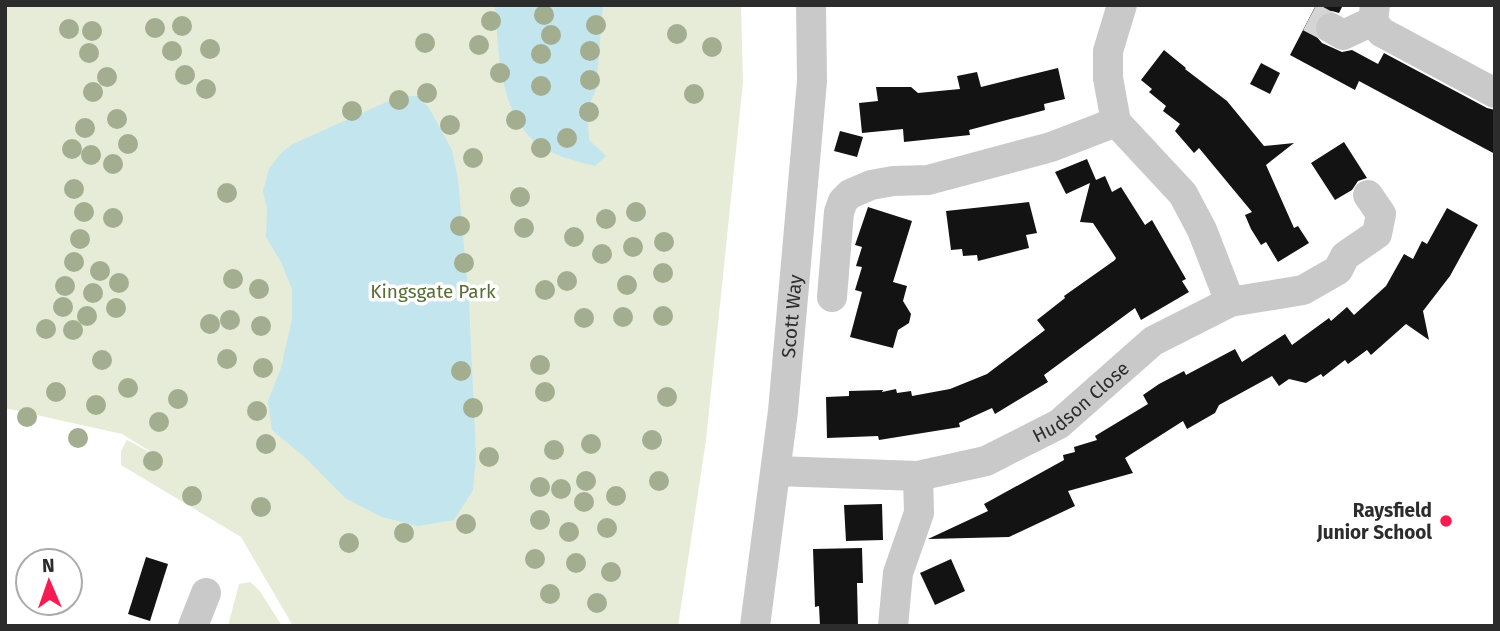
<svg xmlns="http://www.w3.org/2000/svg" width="1500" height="631" viewBox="0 0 1500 631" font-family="'Fira Sans',sans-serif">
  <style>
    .green { fill: #e6ecd8 }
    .water { fill: #c2e5ee }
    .building { fill: #131313 }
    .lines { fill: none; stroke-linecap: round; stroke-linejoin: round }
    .minor-tunnel { stroke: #d5d5d5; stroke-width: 30; stroke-dasharray: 30 15; stroke-linecap: butt }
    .minor { stroke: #c9c9c9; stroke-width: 30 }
    .tree { fill: #a3ae90 }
    .poi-dot { fill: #f71b51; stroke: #fff; stroke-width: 2.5 }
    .labels { text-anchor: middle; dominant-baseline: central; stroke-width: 7; stroke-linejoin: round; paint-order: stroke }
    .park-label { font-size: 19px; fill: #586c36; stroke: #fff }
    .street-label { font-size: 19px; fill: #2c2c2c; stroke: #fff }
    .poi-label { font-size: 19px; font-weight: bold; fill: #2c2c2c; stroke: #fff; text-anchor: end }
  </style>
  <rect width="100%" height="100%" fill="#fff"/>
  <g class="green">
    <path d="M5 5H741L743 82 706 440 678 626H293L241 537 121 465V451L127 440 161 458 122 434 5 408Z"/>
    <path d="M250 582 259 590 282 626H228L239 584Z"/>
  </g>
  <g class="water">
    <path d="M495 5H603L596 90 587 110 589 140 606 156 595 166C581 162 566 159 553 153 499 129 499 56 495 5Z"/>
    <path d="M400 96H418L429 108 452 150 458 179 469 303 476 455 473 490 454 520 418 526 382 517 345 498 308 460 272 430 268 401 281 368 292 319V289L281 262 266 237 267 209 263 191 269 169 280 154 293 144Z"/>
  </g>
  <g class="building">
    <path d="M1316 5H1343L1339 13 1332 11 1323 13 1316 20 1314 27 1316 36 1322 43 1342 52 1352 50 1378 64 1384 53 1487 108 1495 110V154L1359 81 1355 90 1290 55Z"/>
    <path d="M1164 50 1186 68 1185 69 1227 101 1264 146 1294 143 1266 165 1294 228 1298 226 1309 243 1278 262 1266 242 1261 245 1251 229 1245 215 1252 212 1199 148 1194 153 1175 131 1180 124 1163 111 1166 106 1149 92 1152 89 1141 80Z"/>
    <path d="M1261 63 1280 73 1270 94 1250 84Z"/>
    <path d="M1058 68 1065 99 1044 104 1045 110 969 130 970 135 904 142 903 129 862 133 859 103 878 101 876 87H911L918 93 960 89 957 76 977 72 981 87Z"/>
    <path d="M840 131 863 137 857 157 834 151Z"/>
    <path d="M1344 142 1367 178 1358 181 1352 190 1335 200 1311 163Z"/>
    <path d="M1087 159 1096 180 1105 176 1112 192 1121 187 1145 225 1152 220 1186 279 1182 281 1189 292 1141 320 1135 308 1044 375 1048 382 995 414 992 408 959 423 960 427 879 440 878 436 827 438 826 397 849 396V391L883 390 882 392 896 389 897 393 911 391 912 396 950 389 987 374 1045 330 1037 320 1065 298 1064 296 1115 260 1116 258 1093 223 1080 222 1090 183 1066 194 1055 172Z"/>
    <path d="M1029 202 1037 233 1026 235 1029 248 978 261 977 255 963 256 962 249 951 250 946 211Z"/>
    <path d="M868 207 912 221 893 282 907 286 903 301 911 314 909 323 898 330 893 348 850 337 862 292 855 290 862 267 856 266 862 247 855 245Z"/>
    <path d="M1447 208 1478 225 1450 276 1423 311 1429 340 1406 324 1371 355 1367 350 1348 364 1345 360 1323 377 1321 374 1306 383 1289 379 1279 386 1272 376 1219 405 1215 413 1187 429 1183 421 1125 458 1133 473 1068 491 1075 506 1009 537 928 539 988 511 984 504 1064 460 1063 455 1075 452 1074 447 1097 440 1095 436 1148 404 1143 395 1159 384 1184 371 1186 375 1235 349 1242 362 1285 334 1292 345 1329 318 1331 321 1347 307 1354 315 1386 286 1404 254 1413 259 1422 241 1427 244Z"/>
    <path d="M882 504 883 540 846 541 844 505Z"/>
    <path d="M862 548 863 583H857L858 626H820L819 606 815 607 813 549Z"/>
    <path d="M146 557 168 564 150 621 128 614Z"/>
    <path d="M951 559 965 591 935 605 920 573Z"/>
  </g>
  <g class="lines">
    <path class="minor-tunnel" d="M1310 17 1331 28"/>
    <g class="minor">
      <path d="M1122 5 1108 51V78L1116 122 1183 194 1202 230 1230 302"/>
      <path d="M1375 5 1373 21 1381 32 1495 93"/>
      <path d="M1331 28 1343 35 1373 21"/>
      <path d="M832 297 839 212 843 201 850 194 871 185 893 181 928 180 1051 147 1116 122"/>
      <path id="s1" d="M776 471 918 476 986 461 1059 424 1153 341 1230 302 1303 290 1338 270 1345 256 1377 234 1381 214 1368 195"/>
      <path d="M193 626 206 593"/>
      <path id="s2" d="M755 626 783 411 812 81 811 5"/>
      <path d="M893 626 898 573 919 513 918 476"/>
    </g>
  </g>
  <g class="tree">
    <circle cx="544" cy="15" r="10"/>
    <circle cx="491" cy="21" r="10"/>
    <circle cx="596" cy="25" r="10"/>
    <circle cx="182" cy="26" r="10"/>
    <circle cx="155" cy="28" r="10"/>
    <circle cx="69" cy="29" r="10"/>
    <circle cx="92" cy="31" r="10"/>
    <circle cx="677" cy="34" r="10"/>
    <circle cx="551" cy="35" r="10"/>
    <circle cx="425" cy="43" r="10"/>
    <circle cx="479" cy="45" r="10"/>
    <circle cx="712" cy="47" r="10"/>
    <circle cx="210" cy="49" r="10"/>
    <circle cx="172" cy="51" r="10"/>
    <circle cx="590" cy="51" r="10"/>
    <circle cx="89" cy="53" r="10"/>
    <circle cx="541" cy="54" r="10"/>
    <circle cx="500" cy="73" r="10"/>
    <circle cx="185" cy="75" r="10"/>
    <circle cx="107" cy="77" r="10"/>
    <circle cx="590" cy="80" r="10"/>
    <circle cx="541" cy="86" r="10"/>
    <circle cx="206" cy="89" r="10"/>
    <circle cx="93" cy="92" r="10"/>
    <circle cx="427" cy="93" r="10"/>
    <circle cx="694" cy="94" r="10"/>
    <circle cx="399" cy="100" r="10"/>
    <circle cx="352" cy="111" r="10"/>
    <circle cx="589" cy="112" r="10"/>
    <circle cx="117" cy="119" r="10"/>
    <circle cx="516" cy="120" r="10"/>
    <circle cx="450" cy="125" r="10"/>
    <circle cx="85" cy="128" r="10"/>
    <circle cx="567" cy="138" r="10"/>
    <circle cx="128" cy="144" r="10"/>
    <circle cx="541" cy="148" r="10"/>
    <circle cx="72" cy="149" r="10"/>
    <circle cx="91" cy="155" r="10"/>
    <circle cx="473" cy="158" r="10"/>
    <circle cx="113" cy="164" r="10"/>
    <circle cx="74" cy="189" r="10"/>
    <circle cx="227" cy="193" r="10"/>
    <circle cx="520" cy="197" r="10"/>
    <circle cx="84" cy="212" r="10"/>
    <circle cx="636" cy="212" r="10"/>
    <circle cx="113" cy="218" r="10"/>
    <circle cx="606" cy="219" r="10"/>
    <circle cx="460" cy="226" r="10"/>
    <circle cx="524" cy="228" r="10"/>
    <circle cx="574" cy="237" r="10"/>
    <circle cx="80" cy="239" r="10"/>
    <circle cx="664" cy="242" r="10"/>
    <circle cx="633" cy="247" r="10"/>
    <circle cx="602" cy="254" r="10"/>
    <circle cx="74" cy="262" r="10"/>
    <circle cx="464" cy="263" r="10"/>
    <circle cx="100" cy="271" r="10"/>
    <circle cx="663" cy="273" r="10"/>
    <circle cx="233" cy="279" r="10"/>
    <circle cx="567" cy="281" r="10"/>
    <circle cx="119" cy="283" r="10"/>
    <circle cx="627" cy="285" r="10"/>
    <circle cx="65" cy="286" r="10"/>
    <circle cx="259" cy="289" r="10"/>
    <circle cx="545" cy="290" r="10"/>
    <circle cx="93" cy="293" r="10"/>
    <circle cx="63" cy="307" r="10"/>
    <circle cx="116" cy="308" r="10"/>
    <circle cx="87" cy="316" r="10"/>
    <circle cx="663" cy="316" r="10"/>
    <circle cx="623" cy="317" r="10"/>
    <circle cx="584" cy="318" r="10"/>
    <circle cx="230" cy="320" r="10"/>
    <circle cx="210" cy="324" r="10"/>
    <circle cx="261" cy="326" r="10"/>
    <circle cx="46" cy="329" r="10"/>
    <circle cx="73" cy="330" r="10"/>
    <circle cx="227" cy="359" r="10"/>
    <circle cx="102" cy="360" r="10"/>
    <circle cx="540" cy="365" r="10"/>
    <circle cx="263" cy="368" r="10"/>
    <circle cx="461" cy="371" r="10"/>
    <circle cx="128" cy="388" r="10"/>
    <circle cx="56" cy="392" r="10"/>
    <circle cx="545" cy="392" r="10"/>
    <circle cx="667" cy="397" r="10"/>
    <circle cx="178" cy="399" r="10"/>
    <circle cx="96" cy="405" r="10"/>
    <circle cx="473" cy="408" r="10"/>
    <circle cx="257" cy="411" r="10"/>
    <circle cx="27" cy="417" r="10"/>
    <circle cx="159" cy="422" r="10"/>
    <circle cx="78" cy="438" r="10"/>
    <circle cx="652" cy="440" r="10"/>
    <circle cx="266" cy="444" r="10"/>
    <circle cx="591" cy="444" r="10"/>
    <circle cx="554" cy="450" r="10"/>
    <circle cx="489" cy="457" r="10"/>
    <circle cx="153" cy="461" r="10"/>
    <circle cx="586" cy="481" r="10"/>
    <circle cx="659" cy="481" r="10"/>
    <circle cx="540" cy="487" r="10"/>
    <circle cx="561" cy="489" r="10"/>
    <circle cx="192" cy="496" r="10"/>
    <circle cx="616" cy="496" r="10"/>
    <circle cx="584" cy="502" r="10"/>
    <circle cx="261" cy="507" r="10"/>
    <circle cx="540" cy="520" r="10"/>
    <circle cx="466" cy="524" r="10"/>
    <circle cx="607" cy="528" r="10"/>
    <circle cx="569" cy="532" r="10"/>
    <circle cx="404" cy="533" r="10"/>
    <circle cx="349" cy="543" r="10"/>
    <circle cx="535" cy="559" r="10"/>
    <circle cx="576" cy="563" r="10"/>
    <circle cx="611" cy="572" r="10"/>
    <circle cx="550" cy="594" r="10"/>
    <circle cx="597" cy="603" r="10"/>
  </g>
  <circle class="poi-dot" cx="1446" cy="521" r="7"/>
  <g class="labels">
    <g class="park-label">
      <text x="433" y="291">Kingsgate Park</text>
    </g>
    <g class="street-label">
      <text stroke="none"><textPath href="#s2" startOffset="312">Scott Way</textPath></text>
      <text stroke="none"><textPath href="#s1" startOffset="324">Hudson Close</textPath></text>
    </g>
    <g class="poi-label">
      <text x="1432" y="510">Raysfield<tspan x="1432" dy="22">Junior School</tspan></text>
    </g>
  </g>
  <rect width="1500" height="631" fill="none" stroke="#2c2c2c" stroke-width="14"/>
  <g transform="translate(49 582) rotate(358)"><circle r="33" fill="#ffffff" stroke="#ababab" stroke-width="2"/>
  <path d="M0-5L12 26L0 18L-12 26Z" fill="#f71b51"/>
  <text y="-10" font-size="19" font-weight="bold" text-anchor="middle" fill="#2c2c2c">N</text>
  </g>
</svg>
